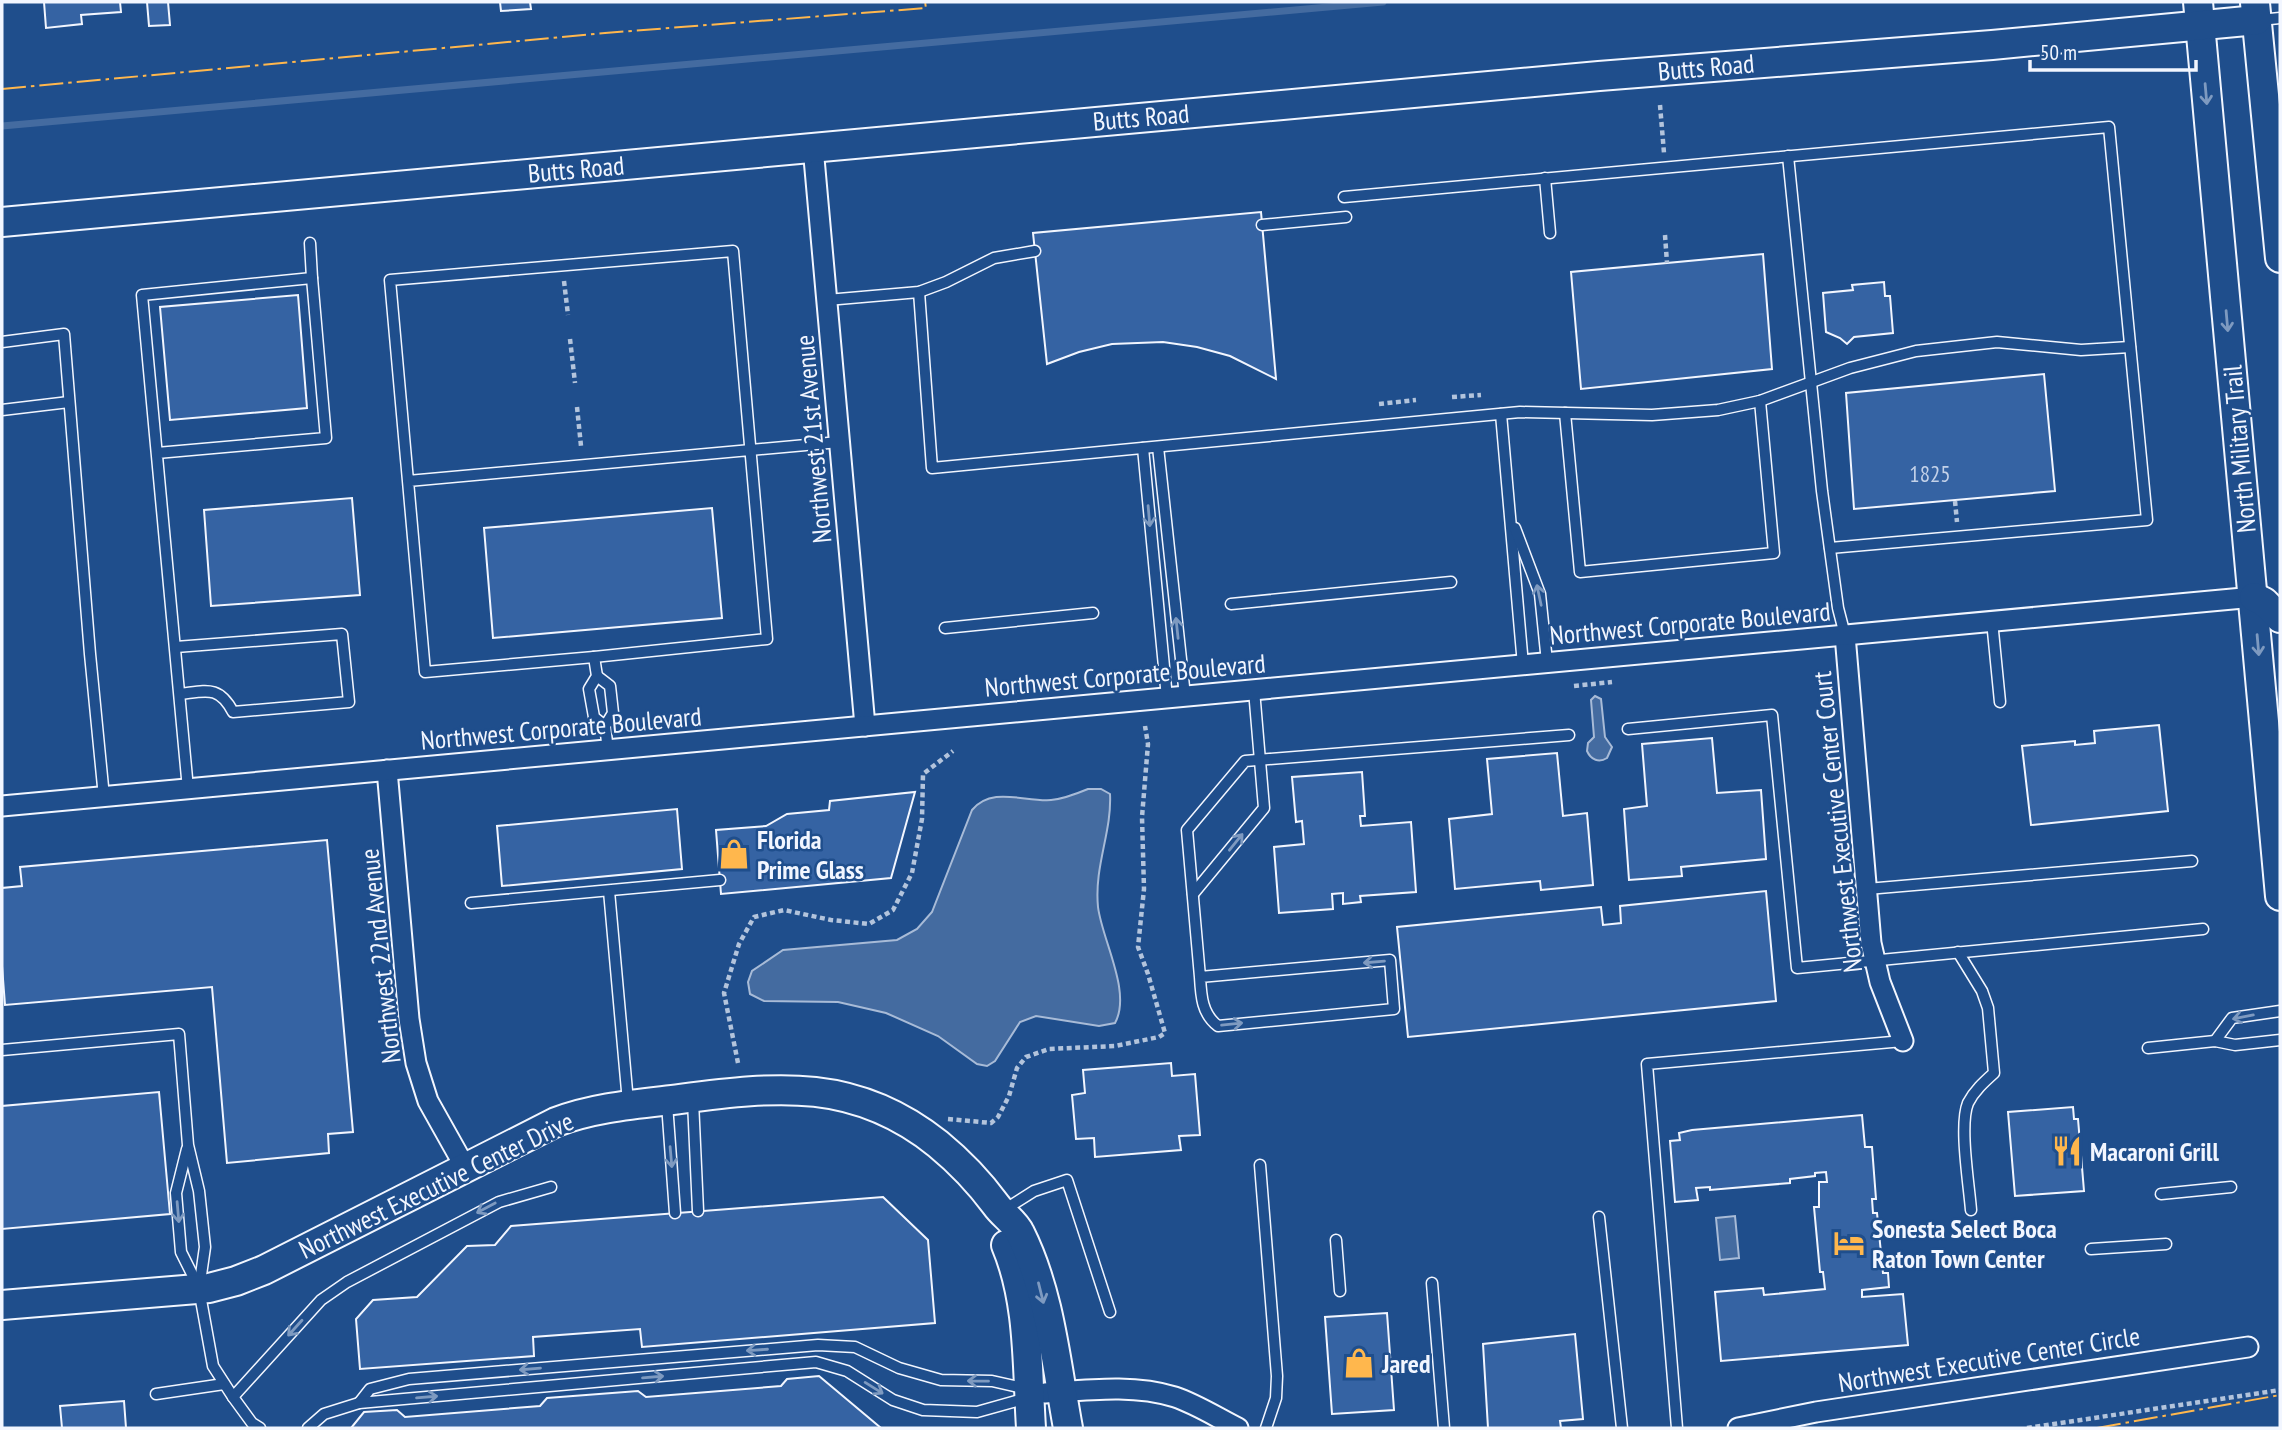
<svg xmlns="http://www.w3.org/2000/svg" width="2282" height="1430" viewBox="0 0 2282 1430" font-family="'PT Sans Narrow',sans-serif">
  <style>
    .water { fill: #446ba0; stroke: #a8bbd7; stroke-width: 2 }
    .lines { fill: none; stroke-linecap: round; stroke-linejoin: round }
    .stream { stroke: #446ba0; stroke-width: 7 }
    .building { fill: #3563a3; stroke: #f2f6ff; stroke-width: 2 }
    .lane-casing { stroke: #f2f6ff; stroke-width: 13 }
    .street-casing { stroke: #f2f6ff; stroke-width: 23 }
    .secondary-casing { stroke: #f2f6ff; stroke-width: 32 }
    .path { stroke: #b3c4dc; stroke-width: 4.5; stroke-dasharray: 5 3.5; stroke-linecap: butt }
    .lane { stroke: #1f4e8c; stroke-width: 10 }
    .street { stroke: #1f4e8c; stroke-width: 19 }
    .secondary { stroke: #1f4e8c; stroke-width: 28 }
    .power { stroke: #ffb74d; stroke-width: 2; stroke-dasharray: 24 5 3.5 5; stroke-linecap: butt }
    .oneway { stroke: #7e9ac0 }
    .labels { text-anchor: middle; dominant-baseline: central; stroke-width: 5; stroke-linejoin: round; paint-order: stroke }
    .number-label { font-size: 23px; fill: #c3d1e8 }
    .street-label { font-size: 26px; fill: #f2f6ff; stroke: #1f4e8c }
    .poi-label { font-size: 26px; font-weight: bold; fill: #f2f6ff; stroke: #1f4e8c; text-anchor: start }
  </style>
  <rect width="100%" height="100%" fill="#1f4e8c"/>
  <g class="water">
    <path d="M1595 696 1601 699 1605 737 1612 747 1607 758C1599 763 1591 760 1587 751L1588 743 1594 737 1591 700Z"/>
    <path d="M1088 789H1101L1110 794C1112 832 1094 866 1098 907 1102 940 1132 992 1115 1023L1099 1026 1036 1016 1020 1022 995 1061 987 1066 977 1064 938 1036 886 1013 838 1002 764 1001 750 994 748 982 752 971 783 950 897 940 917 929 932 912 972 810C992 786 1024 802 1051 800 1064 799 1076 794 1088 789Z"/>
    <path d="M1735 1216 1739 1258 1720 1260 1716 1218Z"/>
  </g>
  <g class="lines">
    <path class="stream" d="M2 126 1383 2"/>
  </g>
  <g class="building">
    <path d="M44 2H120L121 12 81 15 82 24 46 28Z"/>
    <path d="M147 2H168L170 25 149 26Z"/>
    <path d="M500 2H530L531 9 501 11Z"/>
    <path d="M1261 212 1276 379 1230 356 1197 347 1163 342 1112 344 1079 352 1047 364 1033 233Z"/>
    <path d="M1763 254 1772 369 1581 389 1571 272Z"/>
    <path d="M1884 282 1885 296H1890L1893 333 1854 337 1847 344 1840 338 1826 332 1823 293 1853 290 1852 285Z"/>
    <path d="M298 295 307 408 170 420 160 307Z"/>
    <path d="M2044 374 2055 491 1854 509 1846 393Z"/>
    <path d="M352 498 360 595 211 606 204 510Z"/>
    <path d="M712 508 722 618 493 638 484 528Z"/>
    <path d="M2159 725 2168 811 2031 825 2022 746 2075 741V745L2095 743 2094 731Z"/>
    <path d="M1712 738 1717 793 1761 790 1766 859 1681 867 1682 876 1629 880 1624 809 1647 806 1642 744Z"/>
    <path d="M1557 753 1563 816 1587 813 1593 885 1541 890 1540 881 1455 889 1449 819 1492 814 1487 759Z"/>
    <path d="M1362 772 1365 816H1360L1361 826 1411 822 1416 892 1360 896 1361 902 1343 904V893L1332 894 1333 909 1279 913 1274 847 1304 844 1302 821 1296 822 1292 777Z"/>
    <path d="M915 792 891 878 721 894 716 830 766 826 787 814 829 810 830 801Z"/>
    <path d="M677 809 682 869 502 886 497 826Z"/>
    <path d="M327 840 353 1132 328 1134 329 1153 227 1163 212 987 5 1005 2 966V888L22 886 20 867Z"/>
    <path d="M1766 891 1776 1001 1408 1037 1397 927 1601 907 1603 925 1621 923 1620 906Z"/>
    <path d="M1171 1063 1172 1076 1195 1074 1200 1135 1179 1136 1181 1150 1095 1157 1094 1138 1076 1139 1072 1095 1085 1093 1083 1070Z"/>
    <path d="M159 1092 170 1214 2 1229V1106Z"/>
    <path d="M2073 1107 2074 1119H2078L2084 1191 2015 1196 2008 1112Z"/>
    <path d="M1862 1115 1865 1147H1872L1876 1199H1872L1873 1213H1877L1883 1273H1888L1889 1287 1862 1290V1297L1903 1294 1908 1345 1721 1361 1715 1292 1763 1288 1764 1295 1825 1289 1823 1272H1820L1814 1207H1819V1182H1827L1826 1172 1815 1173V1176L1790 1179V1183L1710 1190V1187L1696 1188 1698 1200 1675 1202 1670 1141 1680 1140 1679 1133 1692 1130Z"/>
    <path d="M883 1197 928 1240 935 1323 642 1347 640 1329 533 1337 534 1356 360 1369 356 1319 373 1300 417 1297 467 1246 495 1245 511 1226Z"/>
    <path d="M1387 1313 1394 1410 1332 1414 1325 1317Z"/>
    <path d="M1575 1334 1583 1419 1560 1421 1561 1428H1488L1483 1344Z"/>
    <path d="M819 1376 881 1428H351L364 1412 397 1410 405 1417 540 1406 547 1398 638 1391 646 1397 781 1386 787 1379Z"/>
    <path d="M124 1401 126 1428H62L60 1406Z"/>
  </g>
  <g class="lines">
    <g class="lane-casing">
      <g id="lane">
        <path d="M2260 20 2280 18"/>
        <path d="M1788 156 1822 491 1838 608 1845 635"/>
        <path d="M1545 178 1550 233"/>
        <path d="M1344 197 2109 127 2147 520 1830 548"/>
        <path d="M1262 225 1346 217"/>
        <path d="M310 243 312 278"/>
        <path d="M919 292 932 468 1520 412 1652 415 1718 410 1760 401 1850 368 1916 351 1997 342 2081 350 2130 347"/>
        <path d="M827 300 919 292 946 282 994 258 1035 251"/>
        <path d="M2 342 64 334 90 654 104 797"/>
        <path d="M2 410 69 402"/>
        <path d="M1565 413 1580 572 1774 553 1760 401"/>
        <path d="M1501 414 1523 665"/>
        <path d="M1158 447 1185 696"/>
        <path d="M1143 448 1167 698"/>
        <path d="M157 453 326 438 312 278 142 295 188 789"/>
        <path d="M408 481 425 672 594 657 767 639 733 251 390 280 408 481 839 442"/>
        <path d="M1515 528 1540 594 1547 662"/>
        <path d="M1231 604 1451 582"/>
        <path d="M1992 621 2000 702"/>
        <path d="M945 628 1093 613"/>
        <path d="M176 647 342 634 349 702 233 712C219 685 206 691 180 694"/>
        <path d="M594 657 597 676 589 689 594 717 605 726"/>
        <path d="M597 676 610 686 613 713 605 726 608 750"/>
        <path d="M1628 729 1772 715 1797 968 2203 929"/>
        <path d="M1867 889 2192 861"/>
        <path d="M609 891 628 1102"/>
        <path d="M1193 894 1264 808 1254 690"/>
        <path d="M471 903 720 880"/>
        <path d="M1958 952 1982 991 1988 1008 1994 1073C1984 1082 1974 1091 1968 1103 1959 1125 1969 1184 1971 1210"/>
        <path d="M1200 977 1390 960 1394 1009 1218 1026C1202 1014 1201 996 1200 977L1187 830 1245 761 1569 735"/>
        <path d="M2215 1041 2232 1018 2280 1011"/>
        <path d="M2148 1048 2215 1041 2235 1045 2280 1040"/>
        <path d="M2 1050 179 1034 188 1145 199 1191 205 1247 199 1289 213 1366 233 1397 252 1423 260 1428"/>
        <path d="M693 1101 698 1211"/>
        <path d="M667 1104 675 1213"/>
        <path d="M187 1149 176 1193 181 1252 198 1286"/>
        <path d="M1260 1165 1277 1376 1276 1398 1266 1428"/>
        <path d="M2161 1194 2231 1187"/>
        <path d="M1004 1210 1034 1191 1067 1180 1110 1312"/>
        <path d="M1599 1217 1622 1428"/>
        <path d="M1336 1240 1340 1291"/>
        <path d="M2091 1249 2166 1244"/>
        <path d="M1432 1283 1444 1428"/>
        <path d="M156 1394 224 1384"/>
        <path d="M233 1397 321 1300 347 1282 499 1202 551 1187"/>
        <path d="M359 1403 370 1389 409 1379 818 1345 855 1347 899 1368 941 1380 992 1381 1027 1389"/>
        <path d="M308 1428 324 1414 359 1403 816 1362 847 1371 893 1400 923 1410 977 1412 1027 1398"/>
        <path d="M1677 1428 1647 1064 1903 1041"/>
      </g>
    </g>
    <g class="street-casing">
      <g id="street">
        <path d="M813 147 865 726"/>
        <path d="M1845 635 1871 943 1880 982 1903 1041"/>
        <path d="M387 770 409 1019 416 1063 428 1101 465 1167"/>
        <path d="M2 806 2254 597"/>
        <path d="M1045 1393C1088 1390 1133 1384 1175 1397 1196 1404 1218 1418 1238 1428"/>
        <path d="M1738 1428 1816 1412 2248 1347"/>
      </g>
    </g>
    <g class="secondary-casing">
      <g id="secondary">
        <path d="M2198 2 2280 896"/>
        <path d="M2255 3 2280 258"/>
        <path d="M2 222 1599 76 1992 45 2257 20"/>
        <path d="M2254 597 2264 602 2280 618"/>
        <path d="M1006 1245C1030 1302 1027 1367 1031 1428"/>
        <path d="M2 1305 209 1288 236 1281 264 1270 556 1122C595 1107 638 1104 680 1099 778 1086 856 1078 938 1144 960 1162 979 1182 996 1205 1003 1215 1015 1222 1020 1233 1050 1293 1056 1363 1068 1428"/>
      </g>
    </g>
    <g class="path">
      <path d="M1660 105 1664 153"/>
      <path d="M1665 235 1667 263"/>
      <path d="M564 281 568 315"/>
      <path d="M570 339 575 383"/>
      <path d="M1452 397 1481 395"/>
      <path d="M1379 404 1416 400"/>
      <path d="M577 407 581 446"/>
      <path d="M1955 501 1957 522"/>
      <path d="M1574 686 1612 682"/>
      <path d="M738 1063 724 993 739 944 754 917 784 910 831 920 869 924 893 910 912 873 922 819 923 774 953 751"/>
      <path d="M948 1119 991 1123 998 1117 1009 1096 1017 1068 1026 1057 1049 1049 1115 1046 1159 1037 1165 1033 1148 974 1138 947 1144 889 1142 817 1148 744 1145 726"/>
      <path d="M2027 1428 2280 1390"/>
    </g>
    <use href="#lane" class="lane"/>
    <use href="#street" class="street"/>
    <use href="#secondary" class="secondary"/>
    <g class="power">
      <path d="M2 89 605 33 926 8 925 2"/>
      <path d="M2097 1428 2280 1395"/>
    </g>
  </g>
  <defs><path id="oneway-shaft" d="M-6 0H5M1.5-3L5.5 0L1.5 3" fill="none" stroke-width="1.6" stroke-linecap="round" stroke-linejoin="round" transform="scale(1.75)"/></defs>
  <g class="oneway">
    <use href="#oneway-shaft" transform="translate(2206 94) rotate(85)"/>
    <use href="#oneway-shaft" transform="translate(2227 321) rotate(85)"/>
    <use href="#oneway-shaft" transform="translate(1149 516) rotate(85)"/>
    <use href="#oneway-shaft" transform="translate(1539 595) rotate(-102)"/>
    <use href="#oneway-shaft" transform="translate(1177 628) rotate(-96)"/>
    <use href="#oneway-shaft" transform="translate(2258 645) rotate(85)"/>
    <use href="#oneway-shaft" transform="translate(1236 842) rotate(-51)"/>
    <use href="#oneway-shaft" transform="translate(1374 962) rotate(175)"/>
    <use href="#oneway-shaft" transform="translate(2243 1017) rotate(169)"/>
    <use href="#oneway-shaft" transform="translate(1232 1024) rotate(-6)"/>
    <use href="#oneway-shaft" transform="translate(671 1157) rotate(85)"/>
    <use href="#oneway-shaft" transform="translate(486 1208) rotate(152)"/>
    <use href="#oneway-shaft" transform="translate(178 1212) rotate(85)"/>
    <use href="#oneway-shaft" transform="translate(1041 1293) rotate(76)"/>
    <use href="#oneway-shaft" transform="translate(295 1328) rotate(132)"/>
    <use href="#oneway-shaft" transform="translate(757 1350) rotate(176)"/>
    <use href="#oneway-shaft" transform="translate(530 1369) rotate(175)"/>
    <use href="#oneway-shaft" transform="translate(653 1377) rotate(-5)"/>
    <use href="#oneway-shaft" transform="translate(978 1381) rotate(-179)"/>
    <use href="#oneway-shaft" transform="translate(874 1388) rotate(32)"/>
    <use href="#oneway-shaft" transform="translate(427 1397) rotate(-5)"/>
  </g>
  <defs>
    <g id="shop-bare" transform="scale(2.415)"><path d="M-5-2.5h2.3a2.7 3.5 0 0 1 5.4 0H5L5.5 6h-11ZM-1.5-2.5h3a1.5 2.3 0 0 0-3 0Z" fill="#ffb74d" stroke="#1f4e8c" stroke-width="2.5" paint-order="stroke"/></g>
    <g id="restaurant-bare" transform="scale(2.415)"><path d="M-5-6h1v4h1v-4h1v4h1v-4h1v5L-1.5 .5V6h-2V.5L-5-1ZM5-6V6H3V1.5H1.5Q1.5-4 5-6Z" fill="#ffb74d" stroke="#1f4e8c" stroke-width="2.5" paint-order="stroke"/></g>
    <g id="hotel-bare" transform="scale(2.415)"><path d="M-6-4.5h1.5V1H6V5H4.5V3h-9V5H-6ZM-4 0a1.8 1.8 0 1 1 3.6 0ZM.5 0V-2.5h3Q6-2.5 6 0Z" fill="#ffb74d" stroke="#1f4e8c" stroke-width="2.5" paint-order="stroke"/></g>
  </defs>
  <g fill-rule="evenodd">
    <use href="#shop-bare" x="734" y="854"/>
    <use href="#restaurant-bare" x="2067" y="1151"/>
    <use href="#hotel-bare" x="1849" y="1243"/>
    <use href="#shop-bare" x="1359" y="1363"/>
  </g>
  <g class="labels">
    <g class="number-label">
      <text x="1930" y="473">1825</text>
    </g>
    <g class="street-label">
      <text transform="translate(1706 67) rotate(-5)">Butts Road</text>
      <text transform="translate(1141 117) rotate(-5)">Butts Road</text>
      <text transform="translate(576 169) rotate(-5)">Butts Road</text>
      <text transform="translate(813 439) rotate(-95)">Northwest 21st Avenue</text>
      <text transform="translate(2239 449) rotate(-95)">North Military Trail</text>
      <text transform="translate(1690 623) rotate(-5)">Northwest Corporate Boulevard</text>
      <text transform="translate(1125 675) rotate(-5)">Northwest Corporate Boulevard</text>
      <text transform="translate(561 728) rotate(-5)">Northwest Corporate Boulevard</text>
      <text transform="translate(1837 822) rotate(-96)">Northwest Executive Center Court</text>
      <text transform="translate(380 956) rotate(-96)">Northwest 22nd Avenue</text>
      <text transform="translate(436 1185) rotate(-26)">Northwest Executive Center Drive</text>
      <text transform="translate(1989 1359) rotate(-9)">Northwest Executive Center Circle</text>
    </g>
    <g class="poi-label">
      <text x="757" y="839">Florida<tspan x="757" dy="30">Prime Glass</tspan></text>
      <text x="2090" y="1151">Macaroni Grill</text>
      <text x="1872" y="1228">Sonesta Select Boca<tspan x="1872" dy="30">Raton Town Center</tspan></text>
      <text x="1382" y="1363">Jared</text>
    </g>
  </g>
  <rect width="2282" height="1430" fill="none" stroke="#f2f6ff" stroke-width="7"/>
  <path d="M2030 60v10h166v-10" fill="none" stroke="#f2f6ff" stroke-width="3.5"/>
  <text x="2040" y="60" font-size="21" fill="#f2f6ff" stroke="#1f4e8c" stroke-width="5" paint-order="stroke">50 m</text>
</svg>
